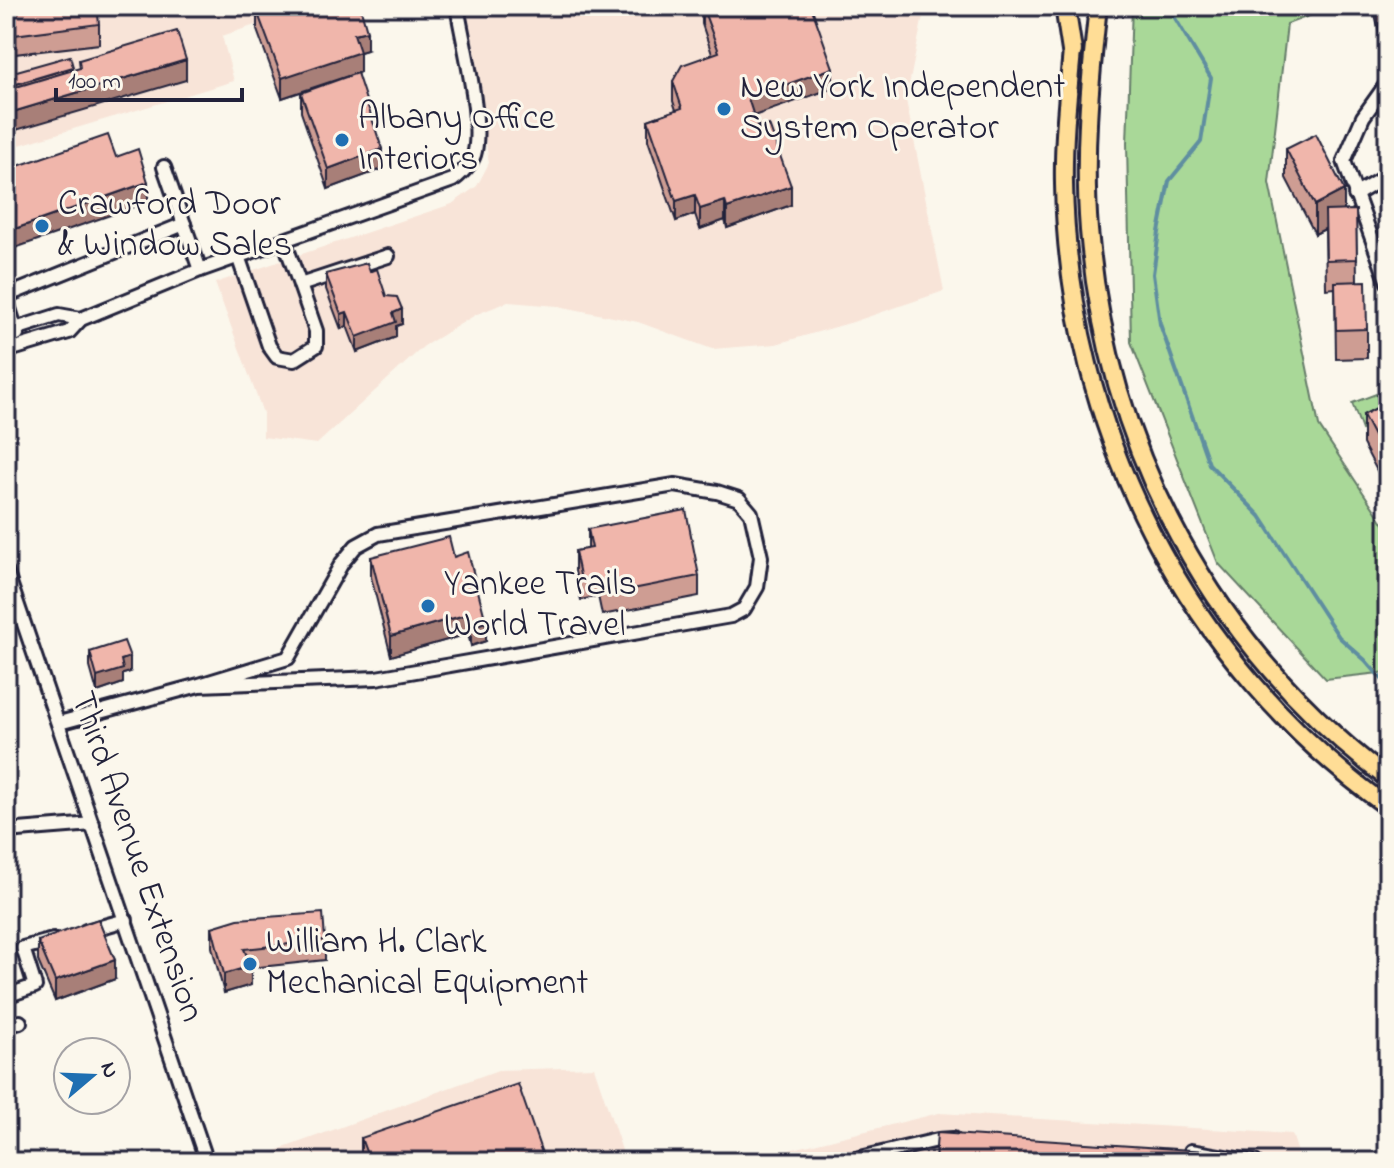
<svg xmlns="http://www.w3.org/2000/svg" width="1394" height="1168" viewBox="0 0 1394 1168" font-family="'Indie Flower',sans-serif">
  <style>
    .built { fill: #f8e4d8 }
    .green { fill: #a9d898; stroke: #667d6a; stroke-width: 2 }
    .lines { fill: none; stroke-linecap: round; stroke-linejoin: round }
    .stream { stroke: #5f8ea0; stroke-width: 4 }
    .minor-casing { stroke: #22223b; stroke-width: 18 }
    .major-casing { stroke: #22223b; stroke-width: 22 }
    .highway-casing { stroke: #22223b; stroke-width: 24 }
    .minor { stroke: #fbf7ec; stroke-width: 12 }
    .major { stroke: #ffdd96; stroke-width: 16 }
    .highway { stroke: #ffdd96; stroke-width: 18 }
    .wall { fill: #ce9d93; stroke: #22223b; stroke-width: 2 }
    .shaded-wall { fill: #a87f78; stroke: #22223b; stroke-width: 2 }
    .building { fill: #f0b6ab; stroke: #22223b; stroke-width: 2 }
    .poi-dot { fill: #1f6fb2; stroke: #fbf7ec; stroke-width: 3 }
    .labels { text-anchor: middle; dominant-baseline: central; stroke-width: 6; stroke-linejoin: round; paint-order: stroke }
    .poi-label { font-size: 36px; fill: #22223b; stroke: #fbf7ec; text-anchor: start }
    .street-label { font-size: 36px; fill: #22223b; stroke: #fbf7ec }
  </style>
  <rect width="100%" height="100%" fill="#fbf7ec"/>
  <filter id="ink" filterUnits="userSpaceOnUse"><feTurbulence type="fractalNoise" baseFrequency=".0125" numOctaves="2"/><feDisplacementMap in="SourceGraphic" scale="16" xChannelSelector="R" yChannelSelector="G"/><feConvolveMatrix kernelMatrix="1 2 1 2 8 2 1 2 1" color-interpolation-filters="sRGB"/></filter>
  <g filter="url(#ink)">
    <g class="built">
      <path d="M6 6H312L222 36 234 81 6 149Z"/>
      <path d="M465 6H925L906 100 944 291 853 322 776 344 712 349 638 322 558 306 508 302 477 314 424 346 317 444 263 437V413L215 283 452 204 477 186 489 163Z"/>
      <path d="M594 1067 626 1162H245L498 1070Z"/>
      <path d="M939 1113 1292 1134 1301 1162H741Z"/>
    </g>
    <g class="green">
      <path d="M1132 6H1336L1287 24 1269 183 1319 426 1388 530V672L1326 679 1218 563 1131 342 1127 143Z"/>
      <path d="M1376 394 1386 421 1362 430 1352 403Z"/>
    </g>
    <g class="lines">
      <path class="stream" d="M1147 6 1172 13 1211 78 1201 142 1169 181 1159 232 1153 274 1160 324 1209 464 1260 516 1339 637 1365 660 1388 686"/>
      <g class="minor-casing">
        <g id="minor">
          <path d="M1388 82 1363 117 1344 161 1388 283"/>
          <path d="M164 167 200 270"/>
          <path d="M1355 195 1388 175"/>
          <path d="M284 240 300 285 388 256"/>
          <path d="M238 256 269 346 277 357 294 360 316 346V331L300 285"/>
          <path d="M6 296 184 224"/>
          <path d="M6 299 17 334"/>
          <path d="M6 332 59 315 81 319"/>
          <path d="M6 351 69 332 81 319 200 270 453 180C462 173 473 163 475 151 482 117 463 42 457 6"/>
          <path d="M6 571 207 1162"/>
          <path d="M59 723 199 685 376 678 731 616 744 609 757 587 761 557 751 513 739 499 717 492 675 485 378 534 356 546 342 563 288 658 199 685"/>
          <path d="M6 831 93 824"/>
          <path d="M86 931 126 920"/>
          <path d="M6 996 35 986 23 948 53 940"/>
          <path d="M6 1026 20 1022"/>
          <path d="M1191 1151 1255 1162"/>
          <path d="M843 1162 938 1140 953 1139"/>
        </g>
      </g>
      <g class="major-casing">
        <g id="major">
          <path d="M1098 6C1090 80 1083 155 1089 230 1108 451 1211 644 1388 779"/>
          <path d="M1072 51C1068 95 1063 140 1064 184 1068 430 1188 664 1388 807"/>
        </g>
      </g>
      <g class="highway-casing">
        <path id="highway" d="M1065 6 1072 51"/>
      </g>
      <use href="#minor" class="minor"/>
      <use href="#major" class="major"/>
      <use href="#highway" class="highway"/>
    </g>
    <g class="wall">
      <path d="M6 6 99 24V44L6 55Z"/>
      <path d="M702 6 833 88 754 115 791 205 727 228 725 220 700 229 695 214 676 221 648 140V120L676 110 673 101V81L712 54 702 24Z"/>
      <path d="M1375 6H1388L1381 40 1375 14Z"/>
      <path d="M257 11 367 50 360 52V72L357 73 382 169 328 189 301 112V93L353 74 282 98 257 30Z"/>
      <path d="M1286 149 1344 211 1356 210 1357 281 1367 329V358L1336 359 1335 288 1326 289 1325 229 1315 234 1286 178Z"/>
      <path d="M370 272 402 324 396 326V337L357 352 347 326 341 329 326 289V274Z"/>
      <path d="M1388 402 1385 486 1363 444V415Z"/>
      <path d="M588 529 699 576V596L602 615 598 596 581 600 575 571V551L588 549Z"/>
      <path d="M371 557H454L486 641 471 646 468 634 391 656 371 577Z"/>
      <path d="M90 652 130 672 123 674V683L97 692 90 667Z"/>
      <path d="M212 927 325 940V960L251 968V985L224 993 212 947Z"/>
      <path d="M38 941 115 979 55 1001 38 961Z"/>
      <path d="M361 1138 545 1162 363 1158 361 1153Z"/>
    </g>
    <g class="shaded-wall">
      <path d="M1388 10V39L1381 40V11Z"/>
      <path d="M367 31V50L360 52V72L282 98V78L354 34Z"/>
      <path d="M186 60V80L6 133V114Z"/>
      <path d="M73 67V87L6 107V87Z"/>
      <path d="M833 68V88L748 118V98Z"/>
      <path d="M382 149V169L328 189V169Z"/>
      <path d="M148 182V202L6 251V232Z"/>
      <path d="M791 186V205L727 228V208Z"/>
      <path d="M1344 190V219L1315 234V205Z"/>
      <path d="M695 195V214L676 221V201Z"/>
      <path d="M725 201V220L700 229V209Z"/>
      <path d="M402 309V324L396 326V337L357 352V337L393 313Z"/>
      <path d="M347 312V326L341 329V314Z"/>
      <path d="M1388 455V484L1385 486V457Z"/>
      <path d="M468 614V634L391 656V636Z"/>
      <path d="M486 622V641L471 646V626Z"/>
      <path d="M130 657V672L123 674V683L97 692V677L121 660Z"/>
      <path d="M115 960V979L55 1001V981Z"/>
      <path d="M251 966V985L224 993V974Z"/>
    </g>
    <g class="building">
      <path d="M6 6H97L99 24 6 36Z"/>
      <path d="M271 6H360L367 31 354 34 360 52 282 78 257 11Z"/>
      <path d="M702 6H811L833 68 748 98 758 129 769 125 791 186 727 208 725 201 700 209 695 195 676 201 648 120 682 108 673 81 682 65 719 52Z"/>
      <path d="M1380 6H1388V10L1381 11Z"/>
      <path d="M177 31 186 60 6 114V90L80 68 79 60Z"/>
      <path d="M70 56 73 67 6 87V74Z"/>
      <path d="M357 73 382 149 328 169 301 93Z"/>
      <path d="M1316 134 1344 190 1315 205 1286 149Z"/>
      <path d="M108 135 116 157 138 149 148 182 6 232V170Z"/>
      <path d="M1356 210 1357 259 1326 260 1325 211Z"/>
      <path d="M367 263 370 272 377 269 386 296 397 297 402 309 393 313 396 322 357 337 347 312 341 314 326 274Z"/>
      <path d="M1366 281 1367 329 1336 330 1335 282Z"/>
      <path d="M1388 402V455L1385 457 1363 415Z"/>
      <path d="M686 510 699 576 602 595 598 577 581 580 575 551 592 548 588 529Z"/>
      <path d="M449 537 454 557 468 552 486 622 471 626 468 614 391 636 371 557Z"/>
      <path d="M124 641 130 657 121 660 123 669 97 677 90 652Z"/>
      <path d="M323 913 325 940 244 949 251 966 224 974 212 927 238 919Z"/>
      <path d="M98 919 115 960 55 981 38 941Z"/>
      <path d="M518 1084 545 1162H352L368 1157 361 1138Z"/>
      <path d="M937 1133 1206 1151V1162H935Z"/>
    </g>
  </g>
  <g class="poi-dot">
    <circle cx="724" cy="109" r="8"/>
    <circle cx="342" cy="140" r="8"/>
    <circle cx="42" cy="226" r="8"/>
    <circle cx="428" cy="606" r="8"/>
    <circle cx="250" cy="964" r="8"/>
  </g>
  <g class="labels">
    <g class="poi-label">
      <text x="740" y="88">New York Independent<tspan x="740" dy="41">System Operator</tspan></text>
      <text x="358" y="119">Albany Office<tspan x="358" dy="41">Interiors</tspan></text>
      <text x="58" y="205">Crawford Door<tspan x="58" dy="41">&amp; Window Sales</tspan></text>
      <text x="444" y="585">Yankee Trails<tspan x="444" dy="41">World Travel</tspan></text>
      <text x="266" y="943">William H. Clark<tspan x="266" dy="41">Mechanical Equipment</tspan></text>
    </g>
    <g class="street-label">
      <text transform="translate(136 857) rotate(71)">Third Avenue Extension</text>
    </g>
  </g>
  <rect width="1394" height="1168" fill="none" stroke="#fbf7ec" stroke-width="32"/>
  <rect x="16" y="16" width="1362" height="1136" fill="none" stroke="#22223b" stroke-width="3" filter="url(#ink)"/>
  <g transform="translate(92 1076) rotate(71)"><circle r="38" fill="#fbf7ec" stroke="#a4a2a5" stroke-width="2"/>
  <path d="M0-6L14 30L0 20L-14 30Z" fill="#1f6fb2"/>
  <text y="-12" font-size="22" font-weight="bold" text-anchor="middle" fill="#22223b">N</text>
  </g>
  <path d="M56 88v12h186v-12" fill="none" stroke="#22223b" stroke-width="4"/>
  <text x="68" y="88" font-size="24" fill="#22223b" stroke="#fbf7ec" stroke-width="6" paint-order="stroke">100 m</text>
</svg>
